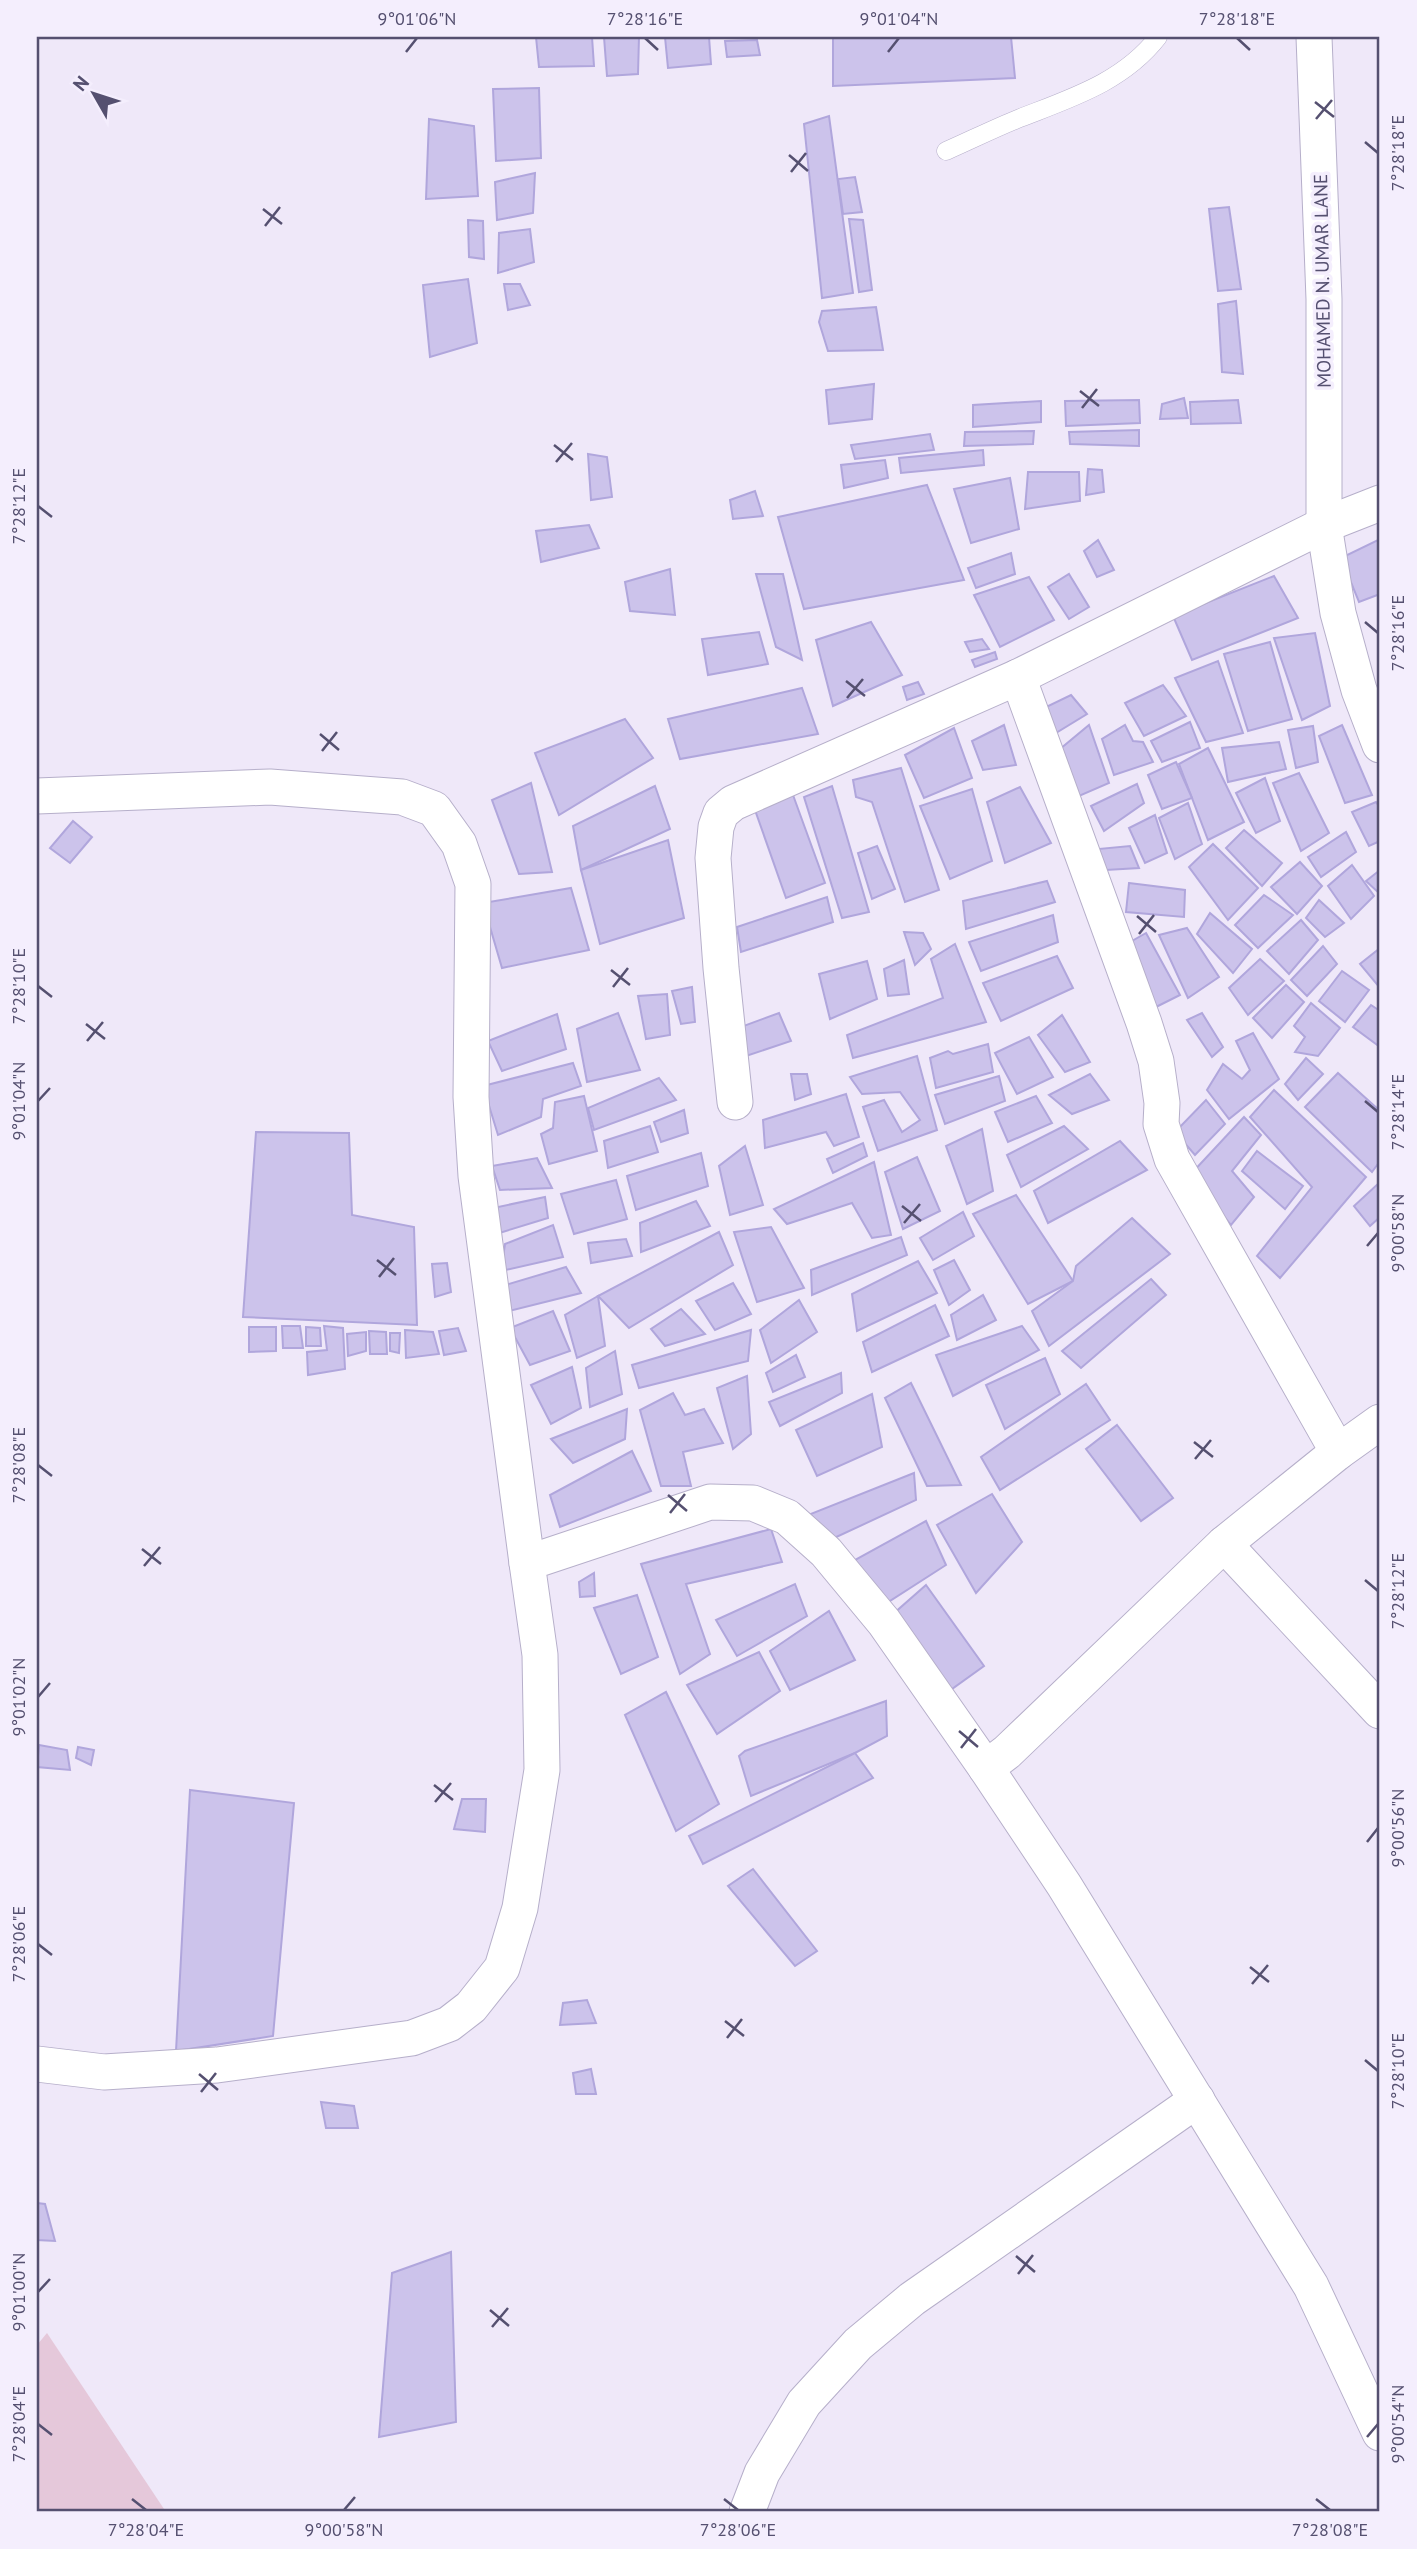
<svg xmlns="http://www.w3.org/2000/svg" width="1417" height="2549" viewBox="0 0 1417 2549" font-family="'PT Sans',sans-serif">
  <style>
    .green { fill: #e5c8da }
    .building { fill: #ccc3eb; stroke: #b0a6dc; stroke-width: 2 }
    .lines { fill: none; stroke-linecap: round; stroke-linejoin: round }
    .service-casing { stroke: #b6afca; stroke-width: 19 }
    .minor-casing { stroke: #b6afca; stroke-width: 37 }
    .service { stroke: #fff; stroke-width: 18 }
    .minor { stroke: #fff; stroke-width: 35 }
    .ticks { fill: none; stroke: #555070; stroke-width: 2.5 }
    .labels { text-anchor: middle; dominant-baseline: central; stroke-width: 7; stroke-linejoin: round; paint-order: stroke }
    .street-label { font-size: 19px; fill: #555070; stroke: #f4eefd }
    .neatline { fill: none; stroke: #555070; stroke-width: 2.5 }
    .ticks-label { font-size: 18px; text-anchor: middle; fill: #555070 }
  </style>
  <rect width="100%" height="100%" fill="#efe8f9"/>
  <path class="green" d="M47 2333 166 2512H37V2345Z"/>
  <g class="building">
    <path d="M536 37H592L594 66 539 67Z"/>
    <path d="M604 37H639L638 74 607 76Z"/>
    <path d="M665 37H709L711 64 668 68Z"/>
    <path d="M833 37H1011L1015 78 833 86Z"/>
    <path d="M757 40 760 55 727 57 725 41Z"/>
    <path d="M539 88 541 158 496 161 493 89Z"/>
    <path d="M829 116 853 293 822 298 804 124Z"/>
    <path d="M429 119 474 126 478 196 426 199Z"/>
    <path d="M535 173 533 213 497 220 495 182Z"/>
    <path d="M855 177 862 212 843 214 838 179Z"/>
    <path d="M1229 207 1241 289 1218 291 1209 209Z"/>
    <path d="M849 219 863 220 872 290 859 292Z"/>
    <path d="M468 220 483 221 484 259 469 257Z"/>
    <path d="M530 229 534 262 498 273 499 233Z"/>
    <path d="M468 279 477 343 430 357 423 285Z"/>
    <path d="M504 284H520L530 305 508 310Z"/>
    <path d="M1236 301 1243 374 1222 372 1218 304Z"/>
    <path d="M876 307 883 350 828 351 819 322 822 311Z"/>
    <path d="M874 384 872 419 829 424 826 390Z"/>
    <path d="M1184 398 1188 418 1160 419 1162 404Z"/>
    <path d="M1139 400 1140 423 1066 426 1065 401Z"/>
    <path d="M1238 400 1241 423 1191 424 1190 402Z"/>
    <path d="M1041 401V422L973 427V405Z"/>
    <path d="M1139 430V446L1070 444 1069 432Z"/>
    <path d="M1034 431 1033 444 964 446 965 432Z"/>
    <path d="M930 434 934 450 855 459 851 445Z"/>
    <path d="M983 450 984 465 901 473 899 458Z"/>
    <path d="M588 454 607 457 612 497 591 500Z"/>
    <path d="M885 460 888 478 844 488 841 465Z"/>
    <path d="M1088 469 1102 470 1104 492 1086 495Z"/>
    <path d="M1028 472H1079L1080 501 1025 509Z"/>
    <path d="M1010 478 1019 529 971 543 954 489Z"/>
    <path d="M927 485 964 580 804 609 778 517Z"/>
    <path d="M755 491 763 516 733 519 730 500Z"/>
    <path d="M589 525 599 548 541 562 536 531Z"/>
    <path d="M1380 539V594L1359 602 1341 558Z"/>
    <path d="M1098 540 1114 570 1097 577 1084 551Z"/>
    <path d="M1011 553 1015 574 976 588 968 568Z"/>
    <path d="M670 569 675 615 630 611 625 582Z"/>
    <path d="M756 574H783L802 660 776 647Z"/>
    <path d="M1069 574 1089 607 1069 619 1048 587Z"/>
    <path d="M1274 576 1298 618 1192 660 1173 616Z"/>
    <path d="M1029 577 1054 620 1000 647 974 595Z"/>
    <path d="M871 622 902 675 833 706 816 640Z"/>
    <path d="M759 632 768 664 708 675 702 639Z"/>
    <path d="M1315 633 1330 706 1302 720 1274 638Z"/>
    <path d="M982 639 989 649 970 652 965 642Z"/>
    <path d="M1270 642 1292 719 1248 731 1224 654Z"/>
    <path d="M995 652 997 659 975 667 972 660Z"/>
    <path d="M1218 661 1243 733 1206 742 1175 678Z"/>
    <path d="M918 682 924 694 907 700 903 687Z"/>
    <path d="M1163 685 1186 716 1144 736 1125 703Z"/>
    <path d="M802 688 818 734 680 759 668 719Z"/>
    <path d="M1071 695 1087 714 1051 736 1042 709Z"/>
    <path d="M625 719 653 758 559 815 535 753Z"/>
    <path d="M1190 722 1200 748 1162 762 1151 741Z"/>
    <path d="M1004 725 1016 765 983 770 972 741Z"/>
    <path d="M1089 725 1109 783 1079 796 1060 749Z"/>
    <path d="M1125 725 1133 741 1143 742 1153 762 1114 775 1102 739Z"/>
    <path d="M1342 725 1372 795 1345 803 1319 736Z"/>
    <path d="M1313 726 1318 762 1296 768 1288 730Z"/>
    <path d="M954 728 972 778 924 798 905 755Z"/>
    <path d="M1279 742 1286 769 1228 782 1222 748Z"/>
    <path d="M1208 748 1244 822 1208 840 1179 764Z"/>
    <path d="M1176 762 1192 798 1162 809 1148 775Z"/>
    <path d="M901 768 939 890 905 902 872 802 856 797 853 780Z"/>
    <path d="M1299 773 1329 833 1301 851 1273 783Z"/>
    <path d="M1265 778 1280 821 1256 833 1236 793Z"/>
    <path d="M531 783 552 872 519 874 492 800Z"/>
    <path d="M1137 784 1144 803 1104 831 1091 806Z"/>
    <path d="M655 786 670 829 581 870 573 826Z"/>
    <path d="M832 786 869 912 842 918 804 797Z"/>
    <path d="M1020 787 1051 843 1005 863 987 802Z"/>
    <path d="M972 789 992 861 950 879 920 806Z"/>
    <path d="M793 795 825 883 786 898 755 810Z"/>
    <path d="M1376 802 1380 808V841L1369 846 1352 812Z"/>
    <path d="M1188 803 1202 844 1175 859 1159 818Z"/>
    <path d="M1155 815 1167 853 1145 863 1129 828Z"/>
    <path d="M73 821 92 837 70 863 50 848Z"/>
    <path d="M1244 830 1282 863 1262 886 1226 848Z"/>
    <path d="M1346 832 1356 852 1321 877 1308 857Z"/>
    <path d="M668 840 684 918 600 944 581 870Z"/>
    <path d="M1213 844 1258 888 1228 920 1189 867Z"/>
    <path d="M877 846 895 889 872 899 858 853Z"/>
    <path d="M1130 846 1139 868 1106 870 1098 849Z"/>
    <path d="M1300 862 1322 886 1297 914 1271 887Z"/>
    <path d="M1352 865 1374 896 1351 919 1328 886Z"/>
    <path d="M1380 870V894L1366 881Z"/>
    <path d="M1047 881 1055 902 966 929 963 901Z"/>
    <path d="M1129 883 1185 890 1184 917 1126 912Z"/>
    <path d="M571 888 589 950 502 968 483 903Z"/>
    <path d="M1264 895 1293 915 1258 948 1235 925Z"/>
    <path d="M827 897 833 922 741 952 737 927Z"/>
    <path d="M1319 900 1344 923 1325 937 1306 918Z"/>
    <path d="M1210 913 1252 949 1233 973 1197 934Z"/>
    <path d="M1053 915 1058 942 981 971 969 942Z"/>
    <path d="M1301 920 1318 940 1289 974 1267 951Z"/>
    <path d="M1187 928 1219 977 1188 998 1159 935Z"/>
    <path d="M904 932 923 933 931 949 915 965Z"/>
    <path d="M1146 933 1180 995 1148 1011 1125 945Z"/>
    <path d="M955 944 986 1022 853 1058 847 1035 943 998 931 959Z"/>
    <path d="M1323 946 1337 964 1307 996 1291 980Z"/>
    <path d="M1380 948V988L1360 964Z"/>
    <path d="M1057 956 1073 988 1001 1021 983 983Z"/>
    <path d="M1260 959 1284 981 1248 1015 1229 988Z"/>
    <path d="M904 960 909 994 888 996 884 969Z"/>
    <path d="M867 961 877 999 830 1019 819 974Z"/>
    <path d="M1342 971 1369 990 1345 1022 1319 1001Z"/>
    <path d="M1286 985 1304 1002 1272 1038 1253 1018Z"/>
    <path d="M692 987 695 1022 681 1024 672 991Z"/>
    <path d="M667 994 670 1035 646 1039 638 996Z"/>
    <path d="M1311 1003 1340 1028 1318 1056 1295 1052 1305 1037 1294 1026Z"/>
    <path d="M1371 1005 1380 1011V1047L1353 1027Z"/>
    <path d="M618 1013 640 1070 587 1082 577 1029Z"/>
    <path d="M779 1013 791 1041 746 1056 738 1028Z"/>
    <path d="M1202 1013 1223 1047 1212 1057 1187 1020Z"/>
    <path d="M557 1014 566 1049 502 1071 488 1041Z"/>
    <path d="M1062 1015 1090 1062 1065 1072 1038 1035Z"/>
    <path d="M1253 1033 1279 1079 1229 1119 1207 1090 1223 1064 1242 1079 1250 1070 1236 1041Z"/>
    <path d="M1029 1037 1053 1077 1017 1094 995 1053Z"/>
    <path d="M988 1044 993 1072 936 1088 930 1058 948 1051 953 1054Z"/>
    <path d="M917 1056 937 1130 878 1151 863 1107 884 1100 902 1132 920 1120 900 1092 862 1094 850 1077Z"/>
    <path d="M1306 1058 1323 1074 1298 1100 1285 1084Z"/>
    <path d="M573 1063 581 1086 543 1099 541 1117 498 1135 483 1086Z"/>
    <path d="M1338 1073 1380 1111V1161L1372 1172 1305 1107Z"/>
    <path d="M791 1074H807L811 1094 795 1100Z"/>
    <path d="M1090 1074 1109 1100 1072 1114 1049 1095Z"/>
    <path d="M999 1076 1005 1101 945 1124 935 1095Z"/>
    <path d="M659 1078 676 1100 594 1130 588 1108Z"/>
    <path d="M1274 1090 1366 1177 1280 1278 1257 1256 1312 1187 1250 1117Z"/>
    <path d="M846 1094 859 1137 834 1146 826 1132 765 1148 763 1120Z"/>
    <path d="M584 1096 597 1151 549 1164 541 1134 553 1128 555 1102Z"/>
    <path d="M1036 1096 1052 1123 1008 1142 995 1112Z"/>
    <path d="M1206 1100 1225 1124 1195 1155 1175 1132Z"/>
    <path d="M684 1110 688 1133 661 1142 654 1122Z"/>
    <path d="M1244 1117 1261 1135 1232 1171 1254 1197 1231 1225 1189 1176Z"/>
    <path d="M650 1126 658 1152 608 1168 604 1141Z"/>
    <path d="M1064 1126 1088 1149 1021 1187 1007 1155Z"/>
    <path d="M982 1129 993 1191 967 1204 946 1146Z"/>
    <path d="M256 1132 349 1133 352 1215 414 1227 417 1325 243 1317Z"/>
    <path d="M1120 1141 1147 1170 1048 1223 1034 1191Z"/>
    <path d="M863 1143 867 1156 833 1173 827 1159Z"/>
    <path d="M745 1146 763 1205 730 1215 719 1166Z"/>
    <path d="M1257 1151 1303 1186 1285 1209 1242 1171Z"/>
    <path d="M701 1153 708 1186 636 1210 627 1176Z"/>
    <path d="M917 1157 940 1211 903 1229 885 1172Z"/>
    <path d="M537 1158 552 1188 500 1190 492 1166Z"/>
    <path d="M874 1162 891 1235 872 1238 852 1203 787 1224 774 1209Z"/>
    <path d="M616 1180 627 1219 574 1234 561 1194Z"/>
    <path d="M1380 1182V1217L1370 1226 1354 1206Z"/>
    <path d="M1016 1195 1073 1281 1028 1304 973 1214Z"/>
    <path d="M545 1197 548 1218 496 1234 498 1207Z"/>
    <path d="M696 1201 710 1226 641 1252 640 1223Z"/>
    <path d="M963 1212 974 1236 933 1260 920 1238Z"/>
    <path d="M1132 1218 1170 1254 1049 1346 1032 1311 1073 1281 1076 1266Z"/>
    <path d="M553 1225 563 1257 501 1271 505 1244Z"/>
    <path d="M771 1227 804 1288 757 1302 734 1232Z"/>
    <path d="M719 1232 733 1265 629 1328 598 1296Z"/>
    <path d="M901 1237 907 1255 812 1295 811 1270Z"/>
    <path d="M626 1239 632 1256 591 1263 588 1243Z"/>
    <path d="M954 1260 970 1290 949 1305 934 1270Z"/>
    <path d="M918 1261 937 1293 857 1331 852 1294Z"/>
    <path d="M447 1263 451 1292 435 1297 432 1264Z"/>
    <path d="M566 1267 581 1293 505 1312 502 1286Z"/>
    <path d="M1151 1279 1166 1295 1081 1368 1062 1351Z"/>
    <path d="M733 1283 751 1314 715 1330 696 1301Z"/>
    <path d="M983 1295 996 1320 957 1340 951 1315Z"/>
    <path d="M598 1296 605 1346 577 1358 565 1315Z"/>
    <path d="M799 1300 817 1332 771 1363 760 1330Z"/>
    <path d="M935 1305 949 1336 872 1372 863 1342Z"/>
    <path d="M681 1309 705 1334 665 1346 651 1329Z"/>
    <path d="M553 1311 570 1351 530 1365 510 1328Z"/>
    <path d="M282 1326H300L303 1348H283Z"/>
    <path d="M324 1326 343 1328 345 1369 308 1375 307 1352 327 1350Z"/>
    <path d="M1022 1326 1039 1350 953 1396 936 1355Z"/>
    <path d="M249 1327H276V1351L249 1352Z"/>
    <path d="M306 1327 320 1328 321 1346H306Z"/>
    <path d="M458 1328 466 1351 444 1355 439 1331Z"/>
    <path d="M405 1330 433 1332 439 1354 406 1358Z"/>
    <path d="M751 1330 748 1361 639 1388 632 1365Z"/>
    <path d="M369 1331 386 1332 387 1354H370Z"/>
    <path d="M366 1332V1351L348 1356 347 1334Z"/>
    <path d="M390 1333H400L399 1353 390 1351Z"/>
    <path d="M615 1351 622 1394 590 1407 586 1368Z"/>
    <path d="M796 1355 805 1377 773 1392 766 1373Z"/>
    <path d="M1045 1358 1060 1394 1005 1429 986 1385Z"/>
    <path d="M572 1367 581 1408 551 1424 531 1385Z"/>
    <path d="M841 1373 842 1393 780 1426 769 1402Z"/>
    <path d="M747 1376 751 1434 733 1449 717 1388Z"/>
    <path d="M911 1383 961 1485 927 1486 885 1398Z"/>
    <path d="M1086 1384 1110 1420 1000 1490 981 1457Z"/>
    <path d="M673 1393 685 1415 704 1409 723 1443 683 1452 691 1486H661L640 1410Z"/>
    <path d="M872 1394 882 1447 817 1476 796 1430Z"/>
    <path d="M627 1409 625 1439 573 1463 551 1439Z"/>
    <path d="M1117 1425 1173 1498 1141 1521 1086 1449Z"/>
    <path d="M632 1451 651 1491 560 1527 550 1495Z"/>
    <path d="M914 1473 916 1500 832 1539 808 1515Z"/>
    <path d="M992 1494 1022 1542 976 1593 937 1525Z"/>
    <path d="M926 1521 946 1565 882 1606 853 1561Z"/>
    <path d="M771 1529 782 1562 686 1584 710 1654 680 1674 641 1564Z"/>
    <path d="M594 1573 595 1596 580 1597 579 1582Z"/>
    <path d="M795 1584 807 1616 737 1656 716 1620Z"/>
    <path d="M926 1585 984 1666 938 1699 884 1622Z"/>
    <path d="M637 1595 658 1657 621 1674 594 1608Z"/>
    <path d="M829 1611 855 1660 790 1690 770 1651Z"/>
    <path d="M759 1652 780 1691 717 1734 687 1685Z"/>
    <path d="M666 1692 719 1804 676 1831 625 1715Z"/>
    <path d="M886 1701 887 1736 855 1753 751 1796 739 1756 745 1751Z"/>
    <path d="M39 1745 67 1750 70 1770 37 1767Z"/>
    <path d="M78 1747 94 1750 91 1765 76 1758Z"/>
    <path d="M855 1753 873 1778 703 1864 689 1836Z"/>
    <path d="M190 1790 294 1803 273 2036 176 2051Z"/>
    <path d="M462 1799H486L485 1832 454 1829Z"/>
    <path d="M753 1869 817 1951 795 1966 728 1886Z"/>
    <path d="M587 2000 596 2023 560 2025 563 2003Z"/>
    <path d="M591 2069 596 2094H576L573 2073Z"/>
    <path d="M321 2102 354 2106 358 2128H326Z"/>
    <path d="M37 2203 45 2204 55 2241 37 2240Z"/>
    <path d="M451 2252 456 2422 379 2437 392 2273Z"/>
  </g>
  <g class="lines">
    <g class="service-casing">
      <path id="service" d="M946 151C971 140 995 128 1020 118 1071 98 1123 82 1158 37"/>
    </g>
    <g class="minor-casing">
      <g id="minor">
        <path d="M1314 37 1324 299V525L1338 613 1359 690 1380 745"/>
        <path d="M1018 677 1144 1023 1156 1061 1162 1103 1161 1124 1172 1159 1338 1452"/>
        <path d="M37 796 270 787 402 797 434 809 459 844 473 884 471 1097 476 1176 527 1563"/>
        <path d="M735 1102 721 968 713 858 716 827 721 813 733 803 1018 677 1324 525 1380 503"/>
        <path d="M1224 1544 1380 1711"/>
        <path d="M986 1768 1064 1885 1311 2286 1380 2433"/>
        <path d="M37 2064 104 2072 217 2065 412 2038 449 2024 471 2007 502 1968 520 1908 542 1770 540 1655 527 1563 710 1502 753 1503 787 1517 826 1552 884 1622 986 1768 1007 1752 1224 1544 1338 1452 1380 1422"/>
        <path d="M747 2512 762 2473 804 2403 858 2344 912 2299 1197 2100"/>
      </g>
    </g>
    <use href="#service" class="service"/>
    <use href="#minor" class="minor"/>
  </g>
  <path class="ticks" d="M645 38 658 50M1237 38 1250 50M406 52 417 38M888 52 899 38M1315 102 1334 117M1316 119 1332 100M1365 142 1378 153M789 155 808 171M791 172 806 153M263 209 282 224M265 226 280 207M1080 391 1099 406M1082 408 1097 389M554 445 573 460M556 462 572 443M38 506 52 517M1365 622 1378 633M846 681 865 696M847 698 863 679M320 734 339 750M322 751 337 732M1137 916 1156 932M1139 934 1154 915M611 970 630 985M38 986 52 997M613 987 628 968M86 1024 105 1039M87 1041 103 1022M38 1101 50 1088M1365 1101 1378 1112M902 1206 921 1221M904 1223 920 1204M1367 1246 1378 1233M377 1260 396 1275M379 1277 394 1258M1194 1442 1213 1457M1195 1459 1211 1440M38 1465 52 1476M668 1495 687 1511M670 1513 685 1494M142 1549 161 1564M144 1566 160 1547M1365 1580 1378 1591M38 1697 50 1683M959 1731 978 1747M961 1748 976 1729M434 1785 453 1800M435 1802 451 1783M1367 1842 1378 1828M38 1944 52 1955M1250 1967 1269 1982M1252 1984 1268 1965M725 2021 744 2036M727 2038 742 2019M1365 2060 1378 2071M199 2074 218 2090M201 2092 216 2073M1016 2256 1035 2272M1018 2274 1033 2255M38 2292 50 2279M490 2310 509 2326M492 2327 508 2308M38 2424 52 2435M1367 2437 1378 2424M132 2499 146 2510M724 2499 738 2510M1316 2499 1330 2510M344 2510 355 2497"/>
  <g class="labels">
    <g class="street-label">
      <text transform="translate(1322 281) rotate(-91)">MOHAMED N. UMAR LANE</text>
    </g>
  </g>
  <rect width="1417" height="2549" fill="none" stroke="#f4eefd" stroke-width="77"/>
  <g transform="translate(94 94) rotate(309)" stroke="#f4eefd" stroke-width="5" paint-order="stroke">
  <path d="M0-5L12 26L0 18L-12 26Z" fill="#555070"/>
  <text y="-10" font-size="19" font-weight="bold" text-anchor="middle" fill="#555070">N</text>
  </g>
  <rect x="38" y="38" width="1340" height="2472" class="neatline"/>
  <g class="ticks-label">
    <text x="417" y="25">9°01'06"N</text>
    <text x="645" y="25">7°28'16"E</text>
    <text x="899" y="25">9°01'04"N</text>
    <text x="1237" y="25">7°28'18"E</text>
    <text transform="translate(1398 153) rotate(-90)" y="6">7°28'18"E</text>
    <text transform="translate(19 506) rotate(-90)" y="6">7°28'12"E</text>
    <text transform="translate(1398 633) rotate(-90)" y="6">7°28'16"E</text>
    <text transform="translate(19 986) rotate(-90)" y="6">7°28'10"E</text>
    <text transform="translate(19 1101) rotate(-90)" y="6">9°01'04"N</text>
    <text transform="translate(1398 1112) rotate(-90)" y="6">7°28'14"E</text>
    <text transform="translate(1398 1233) rotate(-90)" y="6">9°00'58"N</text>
    <text transform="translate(19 1465) rotate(-90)" y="6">7°28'08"E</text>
    <text transform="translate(1398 1591) rotate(-90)" y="6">7°28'12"E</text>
    <text transform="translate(19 1697) rotate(-90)" y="6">9°01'02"N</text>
    <text transform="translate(1398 1828) rotate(-90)" y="6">9°00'56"N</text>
    <text transform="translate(19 1944) rotate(-90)" y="6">7°28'06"E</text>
    <text transform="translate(1398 2071) rotate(-90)" y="6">7°28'10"E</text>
    <text transform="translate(19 2292) rotate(-90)" y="6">9°01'00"N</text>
    <text transform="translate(19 2424) rotate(-90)" y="6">7°28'04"E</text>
    <text transform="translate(1398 2424) rotate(-90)" y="6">9°00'54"N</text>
    <text x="146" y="2536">7°28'04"E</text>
    <text x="344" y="2536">9°00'58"N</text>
    <text x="738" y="2536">7°28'06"E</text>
    <text x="1330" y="2536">7°28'08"E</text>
  </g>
</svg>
